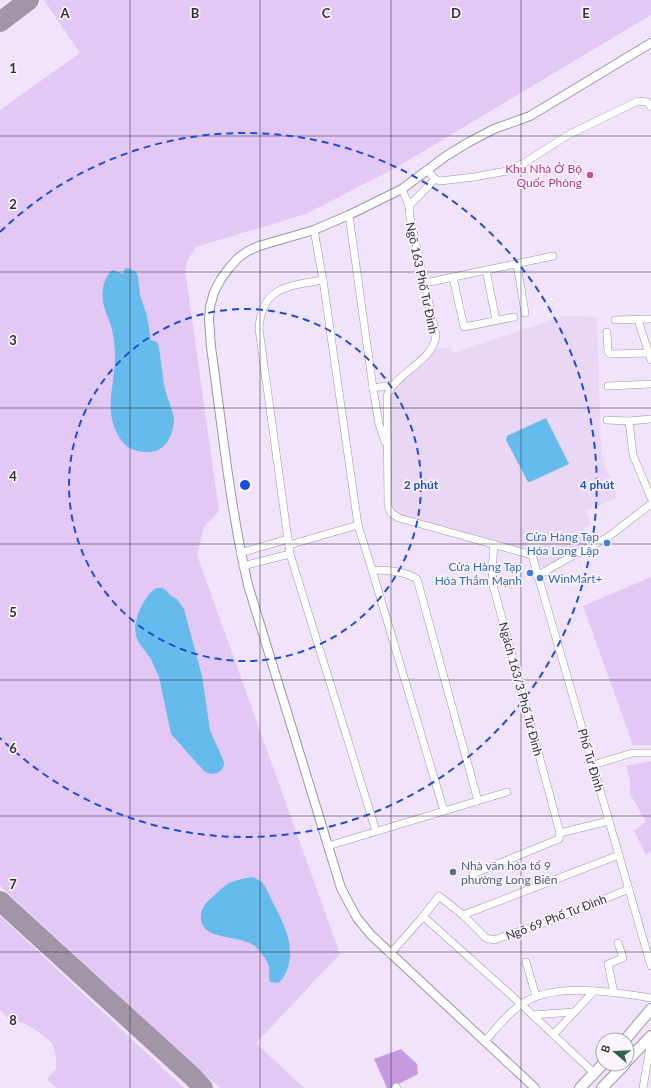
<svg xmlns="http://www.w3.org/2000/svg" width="651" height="1088" viewBox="0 0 651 1088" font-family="Lato,sans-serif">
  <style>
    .built { fill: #e9d7f5 }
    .green { fill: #e3c8f6 }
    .forest { fill: #c49ae1 }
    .water { fill: #65bcec }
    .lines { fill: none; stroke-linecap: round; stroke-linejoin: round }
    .taxiway { stroke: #a196a8; stroke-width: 20 }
    .minor-casing { stroke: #9f93a9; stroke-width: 8 }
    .tertiary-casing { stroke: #9f93a9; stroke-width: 10 }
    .primary-casing { stroke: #9f93a9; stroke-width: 12 }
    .minor { stroke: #fff; stroke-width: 7 }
    .tertiary { stroke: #fff; stroke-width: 8 }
    .primary { stroke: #fff; stroke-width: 10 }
    .grid { fill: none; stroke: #342f38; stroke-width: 1; stroke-opacity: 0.55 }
    .ring { fill: none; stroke: #1d4ed8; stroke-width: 2; stroke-dasharray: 7 5 }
    .hotel-dot { fill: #d1479c; stroke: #f9f4fe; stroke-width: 1.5 }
    .shop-dot { fill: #3f7fe0; stroke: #f9f4fe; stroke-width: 1.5 }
    .service-dot { fill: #5c6f8a; stroke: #f9f4fe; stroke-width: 1.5 }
    .labels { text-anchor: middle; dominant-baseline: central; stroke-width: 3.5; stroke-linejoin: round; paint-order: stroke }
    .hotel-label { font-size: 12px; fill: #b23c85; stroke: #f9f4fe; text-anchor: end }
    .street-label { font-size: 12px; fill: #342f38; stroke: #f9f4fe }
    .shop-label { font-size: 12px; fill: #366cbe; stroke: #f9f4fe; text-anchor: end }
    .service-label { font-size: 12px; fill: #4e5e75; stroke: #f9f4fe; text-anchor: start }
    .grid-label { font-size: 13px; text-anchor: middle; font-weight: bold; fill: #342f38; stroke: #f9f4fe; stroke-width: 3.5; stroke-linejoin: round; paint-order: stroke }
    .centre { fill: #1d4ed8; stroke: #f9f4fe; stroke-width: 2 }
    .ring-label { font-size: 12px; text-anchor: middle; font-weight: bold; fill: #1d4ed8; stroke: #f9f4fe; stroke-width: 3.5; stroke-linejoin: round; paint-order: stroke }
  </style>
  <rect width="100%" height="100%" fill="#f1e3fb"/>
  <path class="built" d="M564 316 597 317 601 449 604 462 618 497 586 511 591 524 584 528 592 544 545 567 541 566 535 557 541 555 542 552 538 542 520 548 513 547 402 515 395 511 391 503 390 393 399 381 431 351 451 347 453 353Z"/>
  <g class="green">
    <path d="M44 0H651V15L397 167 306 214 196 247 188 260 185 269 219 511 204 527 197 555 340 954 256 1043 304 1088H220L0 886V110L80 53Z"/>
    <path d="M651 577V745H633L583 606Z"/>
    <path d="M651 761V851L646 855 634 831 646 822 630 794V780L626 766Z"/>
    <path d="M0 916 184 1088H56L47 1079 56 1069V1056L52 1043 37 1031 24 1023 10 1020 0 1010Z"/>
  </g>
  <path class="forest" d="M401 1049 417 1064 418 1074 391 1088H387L374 1059Z"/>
  <g class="water">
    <path d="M127 268 135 271 138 276 140 295 147 316 151 340 157 342 159 348C161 360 162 372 164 384 166 396 172 407 174 419 174 422 174 425 173 428 170 443 160 454 144 452 133 451 125 447 119 437 103 409 115 386 115 357 115 349 114 338 112 330 110 320 104 311 103 301 101 291 104 277 112 270L116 271 123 274 124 270Z"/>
    <path d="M546 418 569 464 530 482H528L506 440 507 436Z"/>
    <path d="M156 588H162L166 590 171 596 177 599 184 609 202 676 210 730 224 762C224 773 213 777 204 771L171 734 159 677 151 659 139 643 136 636 135 626 138 614 143 603 149 594Z"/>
    <path d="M253 877 262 882 266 888C277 914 298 940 287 970 285 975 283 979 278 983L270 982C268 977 270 972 269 967 268 961 261 953 258 949 244 933 205 943 201 920 200 913 203 906 208 901 214 896 222 887 229 883 236 880 245 878 253 877Z"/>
  </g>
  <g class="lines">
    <g class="taxiway">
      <path d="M0 22 29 0"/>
      <path d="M0 901 193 1077 203 1088"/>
    </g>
    <g class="minor-casing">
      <g id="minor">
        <path d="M427 170 435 179 440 181 474 177 507 171 524 163 568 135 638 101 647 102 651 107"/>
        <path d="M402 189 409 206 410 217 436 335C434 361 394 374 387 396L388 506 391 513 399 518 532 555 651 966"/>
        <path d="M409 206 435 179"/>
        <path d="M349 215 373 388 379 424 385 442"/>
        <path d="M314 230 323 280 358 525 372 570 444 811"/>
        <path d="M517 264 525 313"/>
        <path d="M486 270 496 320"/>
        <path d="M453 277 464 327 514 317"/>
        <path d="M323 280C288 286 261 287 259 329L290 554 376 831"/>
        <path d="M425 283 553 256"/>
        <path d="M615 320 651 319"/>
        <path d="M638 320 651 360"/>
        <path d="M607 332 608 352 611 354 651 353"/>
        <path d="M608 386 651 384"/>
        <path d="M373 388 393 385"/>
        <path d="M651 419 629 421 633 455 651 498"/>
        <path d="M607 420 629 421"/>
        <path d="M494 544 492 572 493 585 560 833"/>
        <path d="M289 545 358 525"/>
        <path d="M240 553 288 539"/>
        <path d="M243 566 290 554"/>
        <path d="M372 570C388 570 404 571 417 579L478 801"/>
        <path d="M537 576 563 561 608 537 651 504"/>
        <path d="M593 765 632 753H651"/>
        <path d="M560 833 609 821"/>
        <path d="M328 846 507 792"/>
        <path d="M473 874 559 839 560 833"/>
        <path d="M463 915 619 855"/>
        <path d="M421 919 439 896 463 915 486 938 494 940 558 918 629 889"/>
        <path d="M390 954 421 919 425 918 521 1004 594 1073"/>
        <path d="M526 962 536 996"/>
        <path d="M614 993 608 964 623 958 618 943"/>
        <path d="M533 1015 574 1012"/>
        <path d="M554 1034 594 991"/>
        <path d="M485 1041C495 1030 506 1015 519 1006 552 981 612 992 651 998"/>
        <path d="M396 1087 397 1088"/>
        <path d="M643 1088 651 1041"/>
      </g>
    </g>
    <g class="tertiary-casing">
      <path id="tertiary" d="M535 1088 371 935 357 918 341 888 248 585C230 507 222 426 211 347L209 319 210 307 214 292 221 279 229 268 238 258 248 251 259 246 314 230 349 215 402 189 446 156 469 142 494 129 530 116 651 43"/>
    </g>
    <g class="primary-casing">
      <g id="primary">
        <path d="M625 1040 651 1009"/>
        <path d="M627 1061 651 1036"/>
        <path d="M580 1088 603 1064"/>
        <path d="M602 1088 625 1064"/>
      </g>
    </g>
    <use href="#minor" class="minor"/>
    <use href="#tertiary" class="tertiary"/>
    <use href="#primary" class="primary"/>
  </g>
  <path class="grid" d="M130 0V1088M260 0V1088M391 0V1088M521 0V1088M0 136H651M0 272H651M0 408H651M0 544H651M0 680H651M0 816H651M0 952H651"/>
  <g class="ring">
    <circle cx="245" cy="485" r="176"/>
    <path d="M0 232A352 352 0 1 1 0 738"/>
  </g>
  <circle class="hotel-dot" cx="590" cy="175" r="4"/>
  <g class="shop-dot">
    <circle cx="607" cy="543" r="4"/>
    <circle cx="530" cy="573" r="4"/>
    <circle cx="540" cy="578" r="4"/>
  </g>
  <circle class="service-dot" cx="453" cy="872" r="4"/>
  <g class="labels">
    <g class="hotel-label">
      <text x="582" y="168">Khu Nhà Ở Bộ<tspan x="582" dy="14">Quốc Phòng</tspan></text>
    </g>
    <g class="street-label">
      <text transform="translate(422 278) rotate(78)">Ngõ 163 Phố Tư Đình</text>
      <text transform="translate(521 689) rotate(75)">Ngách 163/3 Phố Tư Đình</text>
      <text transform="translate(591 760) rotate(74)">Phố Tư Đình</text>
      <text transform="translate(556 917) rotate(-21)">Ngõ 69 Phố Tư Đình</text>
    </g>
    <g class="shop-label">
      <text x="599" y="536">Cửa Hàng Tạp<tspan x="599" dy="14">Hóa Long Lập</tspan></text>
      <text x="522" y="566">Cửa Hàng Tạp<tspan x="522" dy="14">Hóa Thắm Mạnh</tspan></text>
      <text x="548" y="578" text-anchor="start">WinMart+</text>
    </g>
    <g class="service-label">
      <text x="461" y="865">Nhà văn hóa tổ 9<tspan x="461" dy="14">phường Long Biên</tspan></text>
    </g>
  </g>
  <g class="grid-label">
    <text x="65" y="18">A</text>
    <text x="195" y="18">B</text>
    <text x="326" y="18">C</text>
    <text x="456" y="18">D</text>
    <text x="586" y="18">E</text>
    <text x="13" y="73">1</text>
    <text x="13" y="209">2</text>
    <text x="13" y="345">3</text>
    <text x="13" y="481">4</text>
    <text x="13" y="617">5</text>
    <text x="13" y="753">6</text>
    <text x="13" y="889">7</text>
    <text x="13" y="1025">8</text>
  </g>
  <circle cx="245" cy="485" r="6" class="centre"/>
  <g class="ring-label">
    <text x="421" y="489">2 phút</text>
    <text x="597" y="489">4 phút</text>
  </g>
  <g transform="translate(615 1052) rotate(289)"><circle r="19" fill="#f9f4fe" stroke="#aaa5af"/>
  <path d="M0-3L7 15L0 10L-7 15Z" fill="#2c644c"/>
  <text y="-6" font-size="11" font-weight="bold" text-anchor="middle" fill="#342f38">B</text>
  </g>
</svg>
